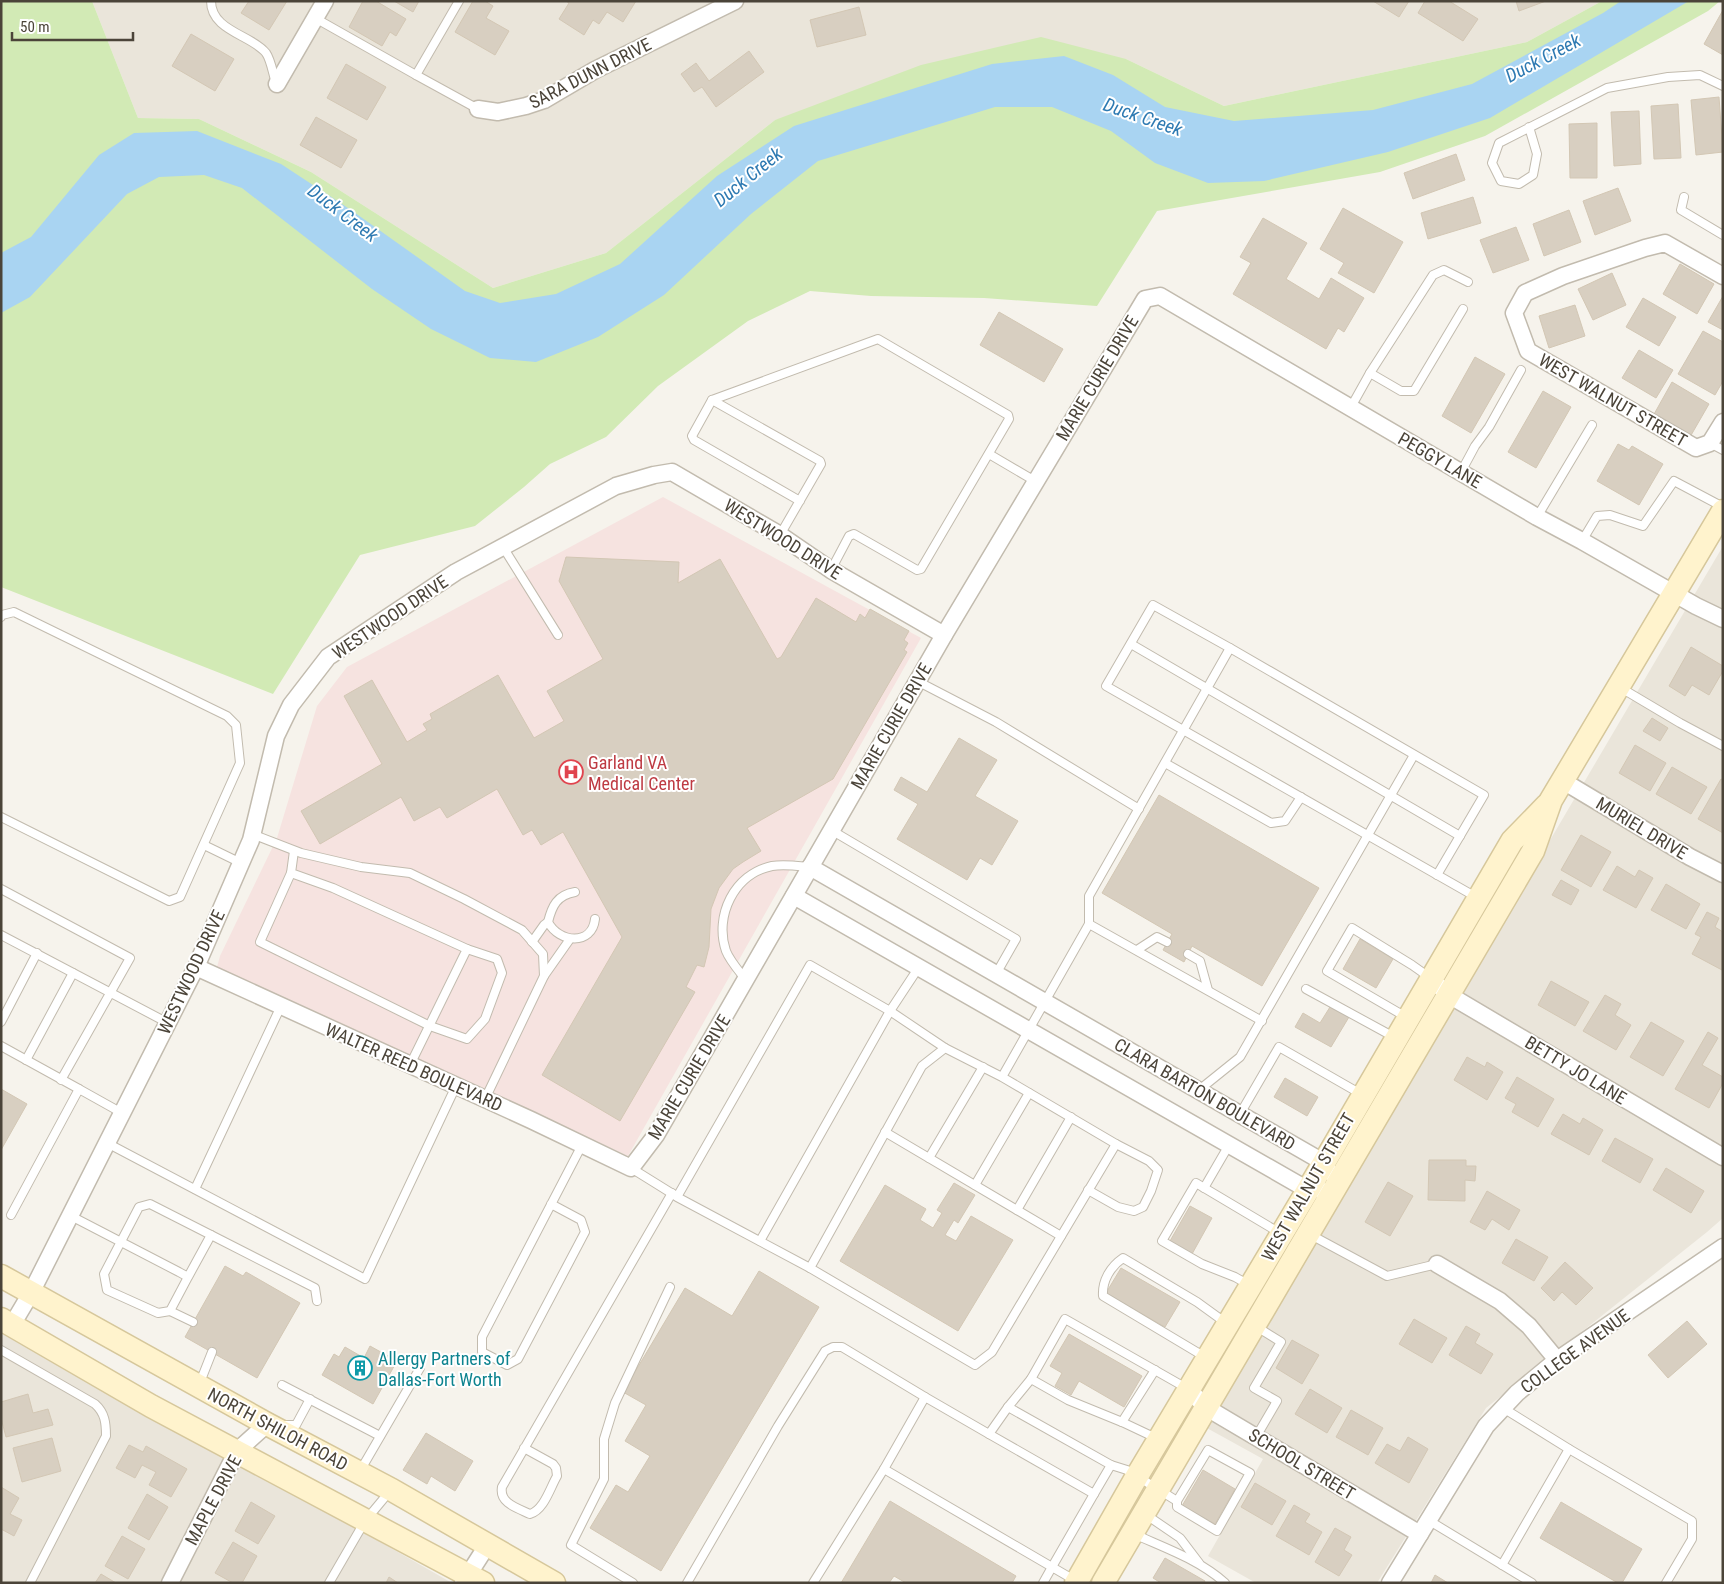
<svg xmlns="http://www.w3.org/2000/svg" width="1724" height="1584" viewBox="0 0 1724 1584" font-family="'Roboto Condensed',sans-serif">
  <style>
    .residential { fill: #eae5da }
    .medical { fill: #f6e3e0 }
    .green { fill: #d2eab5 }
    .water { fill: #a9d4f2 }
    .building { fill: #d8cfc1; stroke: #d3c7b4 }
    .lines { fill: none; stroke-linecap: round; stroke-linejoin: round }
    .service-casing { stroke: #c2bbae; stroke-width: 10 }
    .minor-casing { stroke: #c2bbae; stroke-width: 19 }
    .secondary-casing { stroke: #d6c79b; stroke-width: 25 }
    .service { stroke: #fff; stroke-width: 8 }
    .minor { stroke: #fff; stroke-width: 16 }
    .secondary { stroke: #fff3cd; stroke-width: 22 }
    .labels { text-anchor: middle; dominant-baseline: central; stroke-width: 4; stroke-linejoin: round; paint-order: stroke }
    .street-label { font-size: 18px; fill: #4b4439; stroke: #fff }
    .health-label { font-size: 18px; fill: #be3a42; stroke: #fff; text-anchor: start }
    .culture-label { font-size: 18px; fill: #0d838f; stroke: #fff; text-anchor: start }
    .water-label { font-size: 19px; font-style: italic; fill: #2e7ab2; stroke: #fff }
  </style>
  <rect width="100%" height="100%" fill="#f6f3ec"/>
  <g class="residential">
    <path d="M92 1H1602L1527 42 1224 106 1126 59 775 120 606 253 493 288 311 172 199 119 138 118Z"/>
    <path d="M1723 546V1218L1707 1232 1486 1408 1377 1583H1256L1208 1556 1263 1459 1205 1427Z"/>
    <path d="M1 1325 452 1583H1Z"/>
  </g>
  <path class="medical" d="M663 497 921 638 628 1156 217 967 220 956 277 838 317 706 347 667Z"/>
  <path class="green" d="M1 1H92L138 118 199 119 311 172 493 288 606 253 775 120 921 65 1041 37 1126 59 1224 106 1527 42 1602 1H1720L1708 11 1485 136 1380 172 1157 211 1097 306 984 298 871 296 810 291 748 321 658 386 606 437 550 464 524 487 475 526 360 555 273 694 1 587Z"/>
  <path class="water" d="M1621 1H1689L1490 118 1388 152 1264 181 1208 183 1155 163 1111 131 1052 107H995L818 161 751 214 664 295 598 337 536 362 490 358 431 329 372 289 242 188 204 175 159 177 127 194 30 297 1 313V253L31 237 99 155 134 133 197 131 281 164 351 210 465 291 500 303 556 294 620 264 717 176 794 126 992 64 1064 56 1113 75 1165 107 1234 121 1373 110 1472 84 1603 13Z"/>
  <g class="building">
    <path d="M249 1H287L269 30 241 13Z"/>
    <path d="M363 1H376L406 19 396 36 390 32 382 46 349 27Z"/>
    <path d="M394 1H419L413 12Z"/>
    <path d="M473 1H485L493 6 486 18 509 31 495 55 455 32Z"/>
    <path d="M566 1H636L623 22 607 12 599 24 593 20 584 35 559 19 569 3Z"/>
    <path d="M1373 1H1409L1399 17Z"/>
    <path d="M1425 1H1449L1478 19 1463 41 1418 13Z"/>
    <path d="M1516 1H1546L1519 11Z"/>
    <path d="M859 7 866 35 817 47 810 20Z"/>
    <path d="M1723 10V55L1704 44Z"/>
    <path d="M191 34 234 59 215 91 172 66Z"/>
    <path d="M749 51 764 72 716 107 702 87 694 92 681 74 696 63 709 81Z"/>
    <path d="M346 64 386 87 367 120 327 98Z"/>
    <path d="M1719 97 1723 152 1696 155 1691 100Z"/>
    <path d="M1678 104 1681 158 1654 159 1651 106Z"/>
    <path d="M1639 111 1641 164 1614 166 1611 112Z"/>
    <path d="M316 117 357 140 341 168 300 145Z"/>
    <path d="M1597 123V178H1570L1569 124Z"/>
    <path d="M1456 154 1465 180 1413 199 1404 173Z"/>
    <path d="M1618 188 1631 221 1595 235 1583 201Z"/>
    <path d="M1473 197 1481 223 1428 239 1421 213Z"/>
    <path d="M1343 208 1403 242 1374 293 1338 273 1344 263 1320 249Z"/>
    <path d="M1569 210 1581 242 1544 256 1533 224Z"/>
    <path d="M1263 218 1307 243 1286 279 1319 299 1331 278 1364 298 1344 332 1338 328 1326 349 1233 294 1251 263 1240 257Z"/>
    <path d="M1516 227 1529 260 1493 273 1480 240Z"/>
    <path d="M1680 264 1714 284 1697 314 1663 294Z"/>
    <path d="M1612 273 1626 305 1593 320 1578 289Z"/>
    <path d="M1723 296V330L1708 322Z"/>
    <path d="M1643 298 1676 317 1659 346 1626 327Z"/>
    <path d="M1575 305 1585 336 1549 348 1539 316Z"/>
    <path d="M999 312 1063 349 1044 382 980 345Z"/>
    <path d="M1703 331 1723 342V381L1715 395 1678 374Z"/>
    <path d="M1639 350 1673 370 1656 398 1622 378Z"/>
    <path d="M1475 357 1505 374 1471 433 1442 416Z"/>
    <path d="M1672 382 1709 404 1690 437 1653 416Z"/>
    <path d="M1543 391 1571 407 1536 468 1508 452Z"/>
    <path d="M1618 444 1629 450 1632 446 1663 464 1639 505 1597 481Z"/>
    <path d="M566 557 679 562 678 583 720 559 777 659 781 657 816 598 856 622 860 614 865 618 870 609 909 631 904 640 908 643 904 650 907 652 833 779 747 828 761 851 743 862 733 869 719 888 711 909 709 947 704 967 697 965 686 987 695 992 620 1121 542 1075 622 937 563 832 541 845 532 830 523 835 497 789 447 818 440 807 414 821 401 797 320 844 301 811 382 764 344 696 372 680 407 742 427 730 423 724 432 719 430 714 498 675 534 738 564 721 547 691 603 659 559 581Z"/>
    <path d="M1691 647 1723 666V671L1709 695 1692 685 1685 696 1669 686Z"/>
    <path d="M1652 718 1668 728 1660 741 1643 731Z"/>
    <path d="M959 738 997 760 975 796 1018 821 992 865 980 858 967 880 897 839 918 804 894 790 901 777 927 792Z"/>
    <path d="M1635 745 1666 763 1650 791 1619 773Z"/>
    <path d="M1672 767 1707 787 1691 814 1656 794Z"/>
    <path d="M1721 779 1723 780V833L1698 819Z"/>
    <path d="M1159 795 1319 888 1262 986 1192 946 1184 962 1163 950 1172 934 1102 893Z"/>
    <path d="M1581 835 1611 852 1591 887 1561 870Z"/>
    <path d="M1617 866 1635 877 1639 870 1653 878 1636 908 1603 890Z"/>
    <path d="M1561 880 1579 890 1571 905 1552 895Z"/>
    <path d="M1666 884 1700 904 1686 929 1651 910Z"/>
    <path d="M1707 912 1719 918 1715 927 1723 932 1722 970 1692 954 1701 937 1695 934Z"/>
    <path d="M1360 939 1393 959 1376 988 1343 969Z"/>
    <path d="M1551 981 1589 1002 1575 1026 1538 1005Z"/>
    <path d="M1605 995 1621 1004 1615 1015 1631 1025 1616 1050 1583 1031Z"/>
    <path d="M1330 1007 1349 1017 1331 1047 1295 1027 1303 1013 1320 1023Z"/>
    <path d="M1651 1022 1684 1041 1663 1076 1630 1057Z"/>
    <path d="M1708 1032 1718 1038 1702 1065 1723 1077V1083L1709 1108 1675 1089Z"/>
    <path d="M1467 1057 1485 1067 1487 1062 1503 1072 1487 1100 1454 1080Z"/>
    <path d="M1517 1077 1554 1099 1538 1127 1512 1112 1516 1104 1505 1098Z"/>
    <path d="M1285 1078 1318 1097 1307 1116 1274 1097Z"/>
    <path d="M1 1089 27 1104 1 1150Z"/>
    <path d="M1563 1114 1580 1124 1583 1118 1603 1130 1589 1155 1551 1134Z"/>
    <path d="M1615 1138 1653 1159 1640 1183 1602 1161Z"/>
    <path d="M1429 1160H1466V1166H1476L1475 1181 1465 1180V1201L1428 1200Z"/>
    <path d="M1666 1168 1704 1191 1691 1213 1653 1190Z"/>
    <path d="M1388 1182 1413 1196 1390 1236 1365 1222Z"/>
    <path d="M954 1183 975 1195 958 1223 954 1220 945 1235 956 1241 971 1216 1013 1240 958 1331 840 1261 885 1185 926 1209 920 1220 933 1228 942 1213 937 1210Z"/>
    <path d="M1487 1191 1520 1210 1509 1230 1492 1219 1485 1230 1470 1222Z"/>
    <path d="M1190 1206 1212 1218 1192 1254 1170 1241Z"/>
    <path d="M1516 1239 1548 1257 1534 1281 1502 1263Z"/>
    <path d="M1565 1262 1593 1288 1576 1305 1562 1292 1554 1301 1541 1288Z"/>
    <path d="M225 1266 243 1276 246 1272 300 1303 257 1378 185 1337Z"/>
    <path d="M1121 1268 1180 1302 1165 1327 1106 1293Z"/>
    <path d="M759 1271 819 1307 661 1571 590 1528 616 1485 628 1492 650 1456 625 1441 646 1405 623 1392 685 1288 732 1316Z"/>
    <path d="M1414 1319 1447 1338 1432 1363 1399 1344Z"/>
    <path d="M1687 1321 1707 1344 1668 1378 1648 1355Z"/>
    <path d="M1466 1326 1480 1334 1475 1343 1493 1354 1481 1374 1449 1355Z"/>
    <path d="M1069 1334 1142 1376 1124 1407 1079 1381 1071 1395 1055 1386 1062 1373 1050 1366Z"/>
    <path d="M1292 1340 1319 1355 1302 1384 1276 1368Z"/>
    <path d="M370 1346 397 1361 373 1404 322 1375 334 1354 339 1357 345 1347 364 1358Z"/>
    <path d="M1310 1389 1342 1408 1327 1433 1295 1414Z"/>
    <path d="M28 1394 33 1413 48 1409 53 1425 6 1437 1 1418V1402Z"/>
    <path d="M1351 1410 1383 1428 1368 1455 1336 1437Z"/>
    <path d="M426 1433 473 1461 455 1491 431 1476 427 1484 403 1470Z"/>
    <path d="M1408 1437 1428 1449 1409 1483 1375 1463 1387 1444 1400 1451Z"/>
    <path d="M52 1438 61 1471 22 1482 13 1448Z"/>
    <path d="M129 1445 143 1452 146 1446 187 1469 171 1497 149 1485 156 1472 142 1465 135 1478 116 1468Z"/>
    <path d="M1203 1470 1235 1489 1215 1524 1182 1506Z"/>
    <path d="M1255 1483 1286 1501 1272 1525 1241 1507Z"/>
    <path d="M1 1487 19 1498 10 1514 22 1520 14 1536 1 1529Z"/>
    <path d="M147 1494 168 1507 149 1540 128 1528Z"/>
    <path d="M890 1501 1016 1576 1012 1583H906L894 1576 889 1583H841Z"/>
    <path d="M251 1502 275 1516 258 1544 235 1531Z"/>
    <path d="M1561 1502 1642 1549 1622 1583H1618L1540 1538Z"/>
    <path d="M1294 1505 1310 1514 1305 1522 1322 1532 1309 1555 1276 1536Z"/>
    <path d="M1335 1528 1351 1537 1344 1550 1352 1555 1339 1576 1315 1562Z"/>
    <path d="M122 1536 145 1549 128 1579 105 1566Z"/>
    <path d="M233 1542 257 1556 242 1583H233L215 1573Z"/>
    <path d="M1165 1558 1205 1581 1204 1583H1161L1153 1578Z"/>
    <path d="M101 1574 116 1583H95Z"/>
    <path d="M1435 1575 1448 1583H1431Z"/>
    <path d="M389 1577 398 1583H386Z"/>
  </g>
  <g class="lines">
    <g class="service-casing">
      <g id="service">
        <path d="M211 1C211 31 252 35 266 53 271 60 273 74 276 83"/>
        <path d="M315 18 416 75 459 1"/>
        <path d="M416 75 478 109"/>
        <path d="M1529 127 1537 154 1533 175 1519 184 1501 181 1492 163 1499 143 1607 88 1668 77 1700 75 1723 86"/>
        <path d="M1684 197 1681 210 1723 235"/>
        <path d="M1370 373 1433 275 1444 270 1468 282"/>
        <path d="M712 400 878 339 1008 415 1009 419 921 569 917 570 854 534 849 536 831 570"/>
        <path d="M1351 407 1370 373 1401 391H1414L1463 309"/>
        <path d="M1710 443 1723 450"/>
        <path d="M989 454 1035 481"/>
        <path d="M1461 472 1475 446 1489 427 1521 370"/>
        <path d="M1537 517 1592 425"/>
        <path d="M780 535 821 464 820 461 712 400 692 436 694 440 800 501"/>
        <path d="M1582 541 1597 516 1610 515 1643 526 1674 481 1723 507"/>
        <path d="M503 547 558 635"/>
        <path d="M1 617 2 615 14 612 227 716 236 725 240 763 180 897 169 901 1 817"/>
        <path d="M1131 644 1460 836"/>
        <path d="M1230 648 1153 605 1106 686 1476 897"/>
        <path d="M917 681 996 722 1139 809"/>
        <path d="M1621 688 1680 723 1723 746"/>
        <path d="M1165 763 1271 823 1285 821 1301 797"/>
        <path d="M831 830 1016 939 996 974"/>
        <path d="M252 834 301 853 361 867 410 873 464 899 522 930 543 954 544 976 485 1099"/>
        <path d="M204 845 241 863"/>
        <path d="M294 851 291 873 333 888 467 949 410 1065"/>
        <path d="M291 873 260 942 430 1026 467 1039 485 1019 502 973 497 959 467 949"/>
        <path d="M1 889 130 958 61 1080"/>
        <path d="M575 892C557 895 552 906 548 922 559 943 592 946 595 919"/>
        <path d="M1089 924 1262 1021"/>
        <path d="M1 935 168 1023"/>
        <path d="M532 942 544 925 548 922"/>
        <path d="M1137 950 1157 937 1167 942"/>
        <path d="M1188 954 1200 961 1208 990"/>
        <path d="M544 976 570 939"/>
        <path d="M746 980C739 971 730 961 726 951 714 916 734 874 772 866 784 864 798 866 810 867"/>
        <path d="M1306 989 1394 1037"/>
        <path d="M1406 1017 1327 971 1352 928 1412 965 1429 977"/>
        <path d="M1 1022 37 953"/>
        <path d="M1 1046 79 1089"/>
        <path d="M26 1060 73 973"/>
        <path d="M1002 1077 1116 1144 992 1352 975 1365 810 1268 922 1066 945 1048 1002 1077 1089 924V896L1230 648 1484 795 1437 875"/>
        <path d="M1199 1090 1240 1057 1414 755"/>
        <path d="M1240 1114 1279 1047 1361 1094"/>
        <path d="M885 1132 1061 1236"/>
        <path d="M107 1143 365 1279 456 1086"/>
        <path d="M929 1158 983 1067"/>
        <path d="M631 1168 676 1196"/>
        <path d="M975 1185 1029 1093"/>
        <path d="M1204 1188 1229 1145"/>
        <path d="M195 1189 281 1006"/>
        <path d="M1088 1190 1118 1207 1134 1211 1143 1207 1151 1191 1158 1170 1149 1161 1116 1144"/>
        <path d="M551 1204 581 1220 585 1232 518 1359 507 1365 482 1352V1337L582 1145"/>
        <path d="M1017 1210 1071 1117"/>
        <path d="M11 1215 79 1089 122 1113"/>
        <path d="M71 1216 179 1272 188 1277 211 1235 150 1204 139 1207 104 1274 107 1290 158 1313 170 1311 188 1277"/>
        <path d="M211 1235 315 1288 317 1301"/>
        <path d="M1311 1235 1387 1276 1437 1264"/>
        <path d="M760 1241 890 1011 945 1048"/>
        <path d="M810 1268 677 1197 810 965 890 1011 919 967"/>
        <path d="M1249 1285 1235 1277 1202 1264 1162 1241 1196 1183 1280 1233"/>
        <path d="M170 1311 193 1322"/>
        <path d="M1 1350 95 1404C105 1413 106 1423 106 1436L30 1583"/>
        <path d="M1205 1357 1103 1296C1102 1281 1110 1267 1123 1258L1197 1302 1226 1323"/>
        <path d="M1031 1379 1068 1400 1122 1422 1158 1439"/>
        <path d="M199 1385 212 1352"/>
        <path d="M282 1385 380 1436"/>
        <path d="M1008 1407 1111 1465 1127 1470 1177 1501 1208 1450 1250 1473 1217 1531 1177 1507V1501"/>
        <path d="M1503 1408 1569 1449 1692 1521V1539L1666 1583"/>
        <path d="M1122 1422 1155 1370"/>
        <path d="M284 1425H296L310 1399"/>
        <path d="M989 1434 1094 1494 1111 1465"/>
        <path d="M1256 1437 1277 1401 1254 1388 1281 1342 1257 1327"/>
        <path d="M524 1448 553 1464 556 1468 557 1476C550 1488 544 1510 530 1514 517 1508 499 1503 502 1487L672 1193"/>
        <path d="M884 1469 1052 1567 1094 1494"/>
        <path d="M360 1471 420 1368"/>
        <path d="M1145 1514 1180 1538 1199 1563"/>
        <path d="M1428 1520 1532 1583"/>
        <path d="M1134 1534C1165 1548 1200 1560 1225 1583"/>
        <path d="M1502 1565 1569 1449"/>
        <path d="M329 1583 365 1521 390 1491"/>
        <path d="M633 1583 571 1545 604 1479V1439L615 1403 670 1287"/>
        <path d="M687 1583 778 1426 825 1351 833 1347H842L925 1397"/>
        <path d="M813 1583 884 1469 925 1397 989 1434 1008 1407 1031 1379 1065 1319 1188 1389"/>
        <path d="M1043 1583 1052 1567 1076 1581"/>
      </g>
    </g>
    <g class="minor-casing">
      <g id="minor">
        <path d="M277 84 325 1"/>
        <path d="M478 109 498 112 526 106 544 100 595 70 735 1"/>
        <path d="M1723 276 1665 243 1645 248 1563 276 1525 293 1514 313 1528 351 1696 448 1710 443 1723 422"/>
        <path d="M1563 781 1690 857 1723 874"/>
        <path d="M810 867 1323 1162 1329 1172"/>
        <path d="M794 896 1308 1190 1319 1189"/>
        <path d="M196 967 531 1120 631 1168 656 1135 944 635 1145 299 1160 296 1537 517 1582 541 1696 606 1723 619"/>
        <path d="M1440 987 1449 995 1723 1157"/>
        <path d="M1437 1264 1500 1301 1529 1326 1557 1360"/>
        <path d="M12 1325 31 1293 196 967 251 840 276 736 291 705 328 657 456 572 616 486 654 475 672 472 780 535 831 570 944 635"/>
        <path d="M1189 1390 1207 1408 1420 1534"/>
        <path d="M170 1583 237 1451 267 1424"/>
        <path d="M463 1583 488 1544"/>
        <path d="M1390 1583 1486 1426 1517 1393 1557 1360 1723 1247"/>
      </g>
    </g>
    <g class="secondary-casing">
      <g id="secondary">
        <path d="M1 1276 267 1424 392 1490 554 1583"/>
        <path d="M1 1319 151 1406 483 1583"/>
        <path d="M1076 1583 1137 1476 1308 1190 1512 841 1547 805"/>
        <path d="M1103 1583 1533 851 1551 800 1723 511"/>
      </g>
    </g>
    <use href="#service" class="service"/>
    <use href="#minor" class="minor"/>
    <use href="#secondary" class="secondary"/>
  </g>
  <defs>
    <g id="hospital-ring" transform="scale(1.25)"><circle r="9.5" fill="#fff" stroke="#e0444e" stroke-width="1.5"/><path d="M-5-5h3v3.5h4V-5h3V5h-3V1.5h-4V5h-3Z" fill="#e0444e"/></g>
    <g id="building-ring" transform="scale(1.25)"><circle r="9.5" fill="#fff" stroke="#0f9aa8" stroke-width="1.5"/><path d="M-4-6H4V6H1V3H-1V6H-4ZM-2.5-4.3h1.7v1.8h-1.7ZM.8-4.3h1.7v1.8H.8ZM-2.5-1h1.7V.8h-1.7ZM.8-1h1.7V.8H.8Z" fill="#0f9aa8"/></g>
  </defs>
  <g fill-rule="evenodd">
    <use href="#hospital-ring" x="571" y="772"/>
    <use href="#building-ring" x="360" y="1368"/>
  </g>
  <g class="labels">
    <g class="street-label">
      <text transform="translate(590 73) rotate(-27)">SARA DUNN DRIVE</text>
      <text transform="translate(1097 378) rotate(-59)">MARIE CURIE DRIVE</text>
      <text transform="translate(1613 400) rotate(30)">WEST WALNUT STREET</text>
      <text transform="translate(1440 460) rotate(30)">PEGGY LANE</text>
      <text transform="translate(783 539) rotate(32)">WESTWOOD DRIVE</text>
      <text transform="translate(390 617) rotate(-34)">WESTWOOD DRIVE</text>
      <text transform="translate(891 726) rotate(-60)">MARIE CURIE DRIVE</text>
      <text transform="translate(1642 828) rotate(31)">MURIEL DRIVE</text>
      <text transform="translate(191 972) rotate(-65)">WESTWOOD DRIVE</text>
      <text transform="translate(414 1067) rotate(24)">WALTER REED BOULEVARD</text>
      <text transform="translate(1576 1070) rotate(31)">BETTY JO LANE</text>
      <text transform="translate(689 1077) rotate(-59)">MARIE CURIE DRIVE</text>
      <text transform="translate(1205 1094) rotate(30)">CLARA BARTON BOULEVARD</text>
      <text transform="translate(1308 1187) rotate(-60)">WEST WALNUT STREET</text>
      <text transform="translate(1575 1351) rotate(-36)">COLLEGE AVENUE</text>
      <text transform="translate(278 1429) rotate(28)">NORTH SHILOH ROAD</text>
      <text transform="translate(1302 1464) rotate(31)">SCHOOL STREET</text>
      <text transform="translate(213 1500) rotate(-62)">MAPLE DRIVE</text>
    </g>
    <g class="health-label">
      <text x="588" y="762">Garland VA<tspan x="588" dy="21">Medical Center</tspan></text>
    </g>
    <g class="culture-label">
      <text x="378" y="1358">Allergy Partners of<tspan x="378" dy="21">Dallas-Fort Worth</tspan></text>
    </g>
    <g class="water-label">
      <text transform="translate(1543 58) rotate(-28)">Duck Creek</text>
      <text transform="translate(1143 117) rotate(19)">Duck Creek</text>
      <text transform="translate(748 177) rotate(-39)">Duck Creek</text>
      <text transform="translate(343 213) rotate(37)">Duck Creek</text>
    </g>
  </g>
  <rect width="1724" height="1584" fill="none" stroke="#4b4439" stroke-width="5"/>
  <path d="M12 32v8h121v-8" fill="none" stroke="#4b4439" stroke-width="2.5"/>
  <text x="20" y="32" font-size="15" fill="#4b4439" stroke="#ffffff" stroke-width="4" paint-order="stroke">50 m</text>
</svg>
